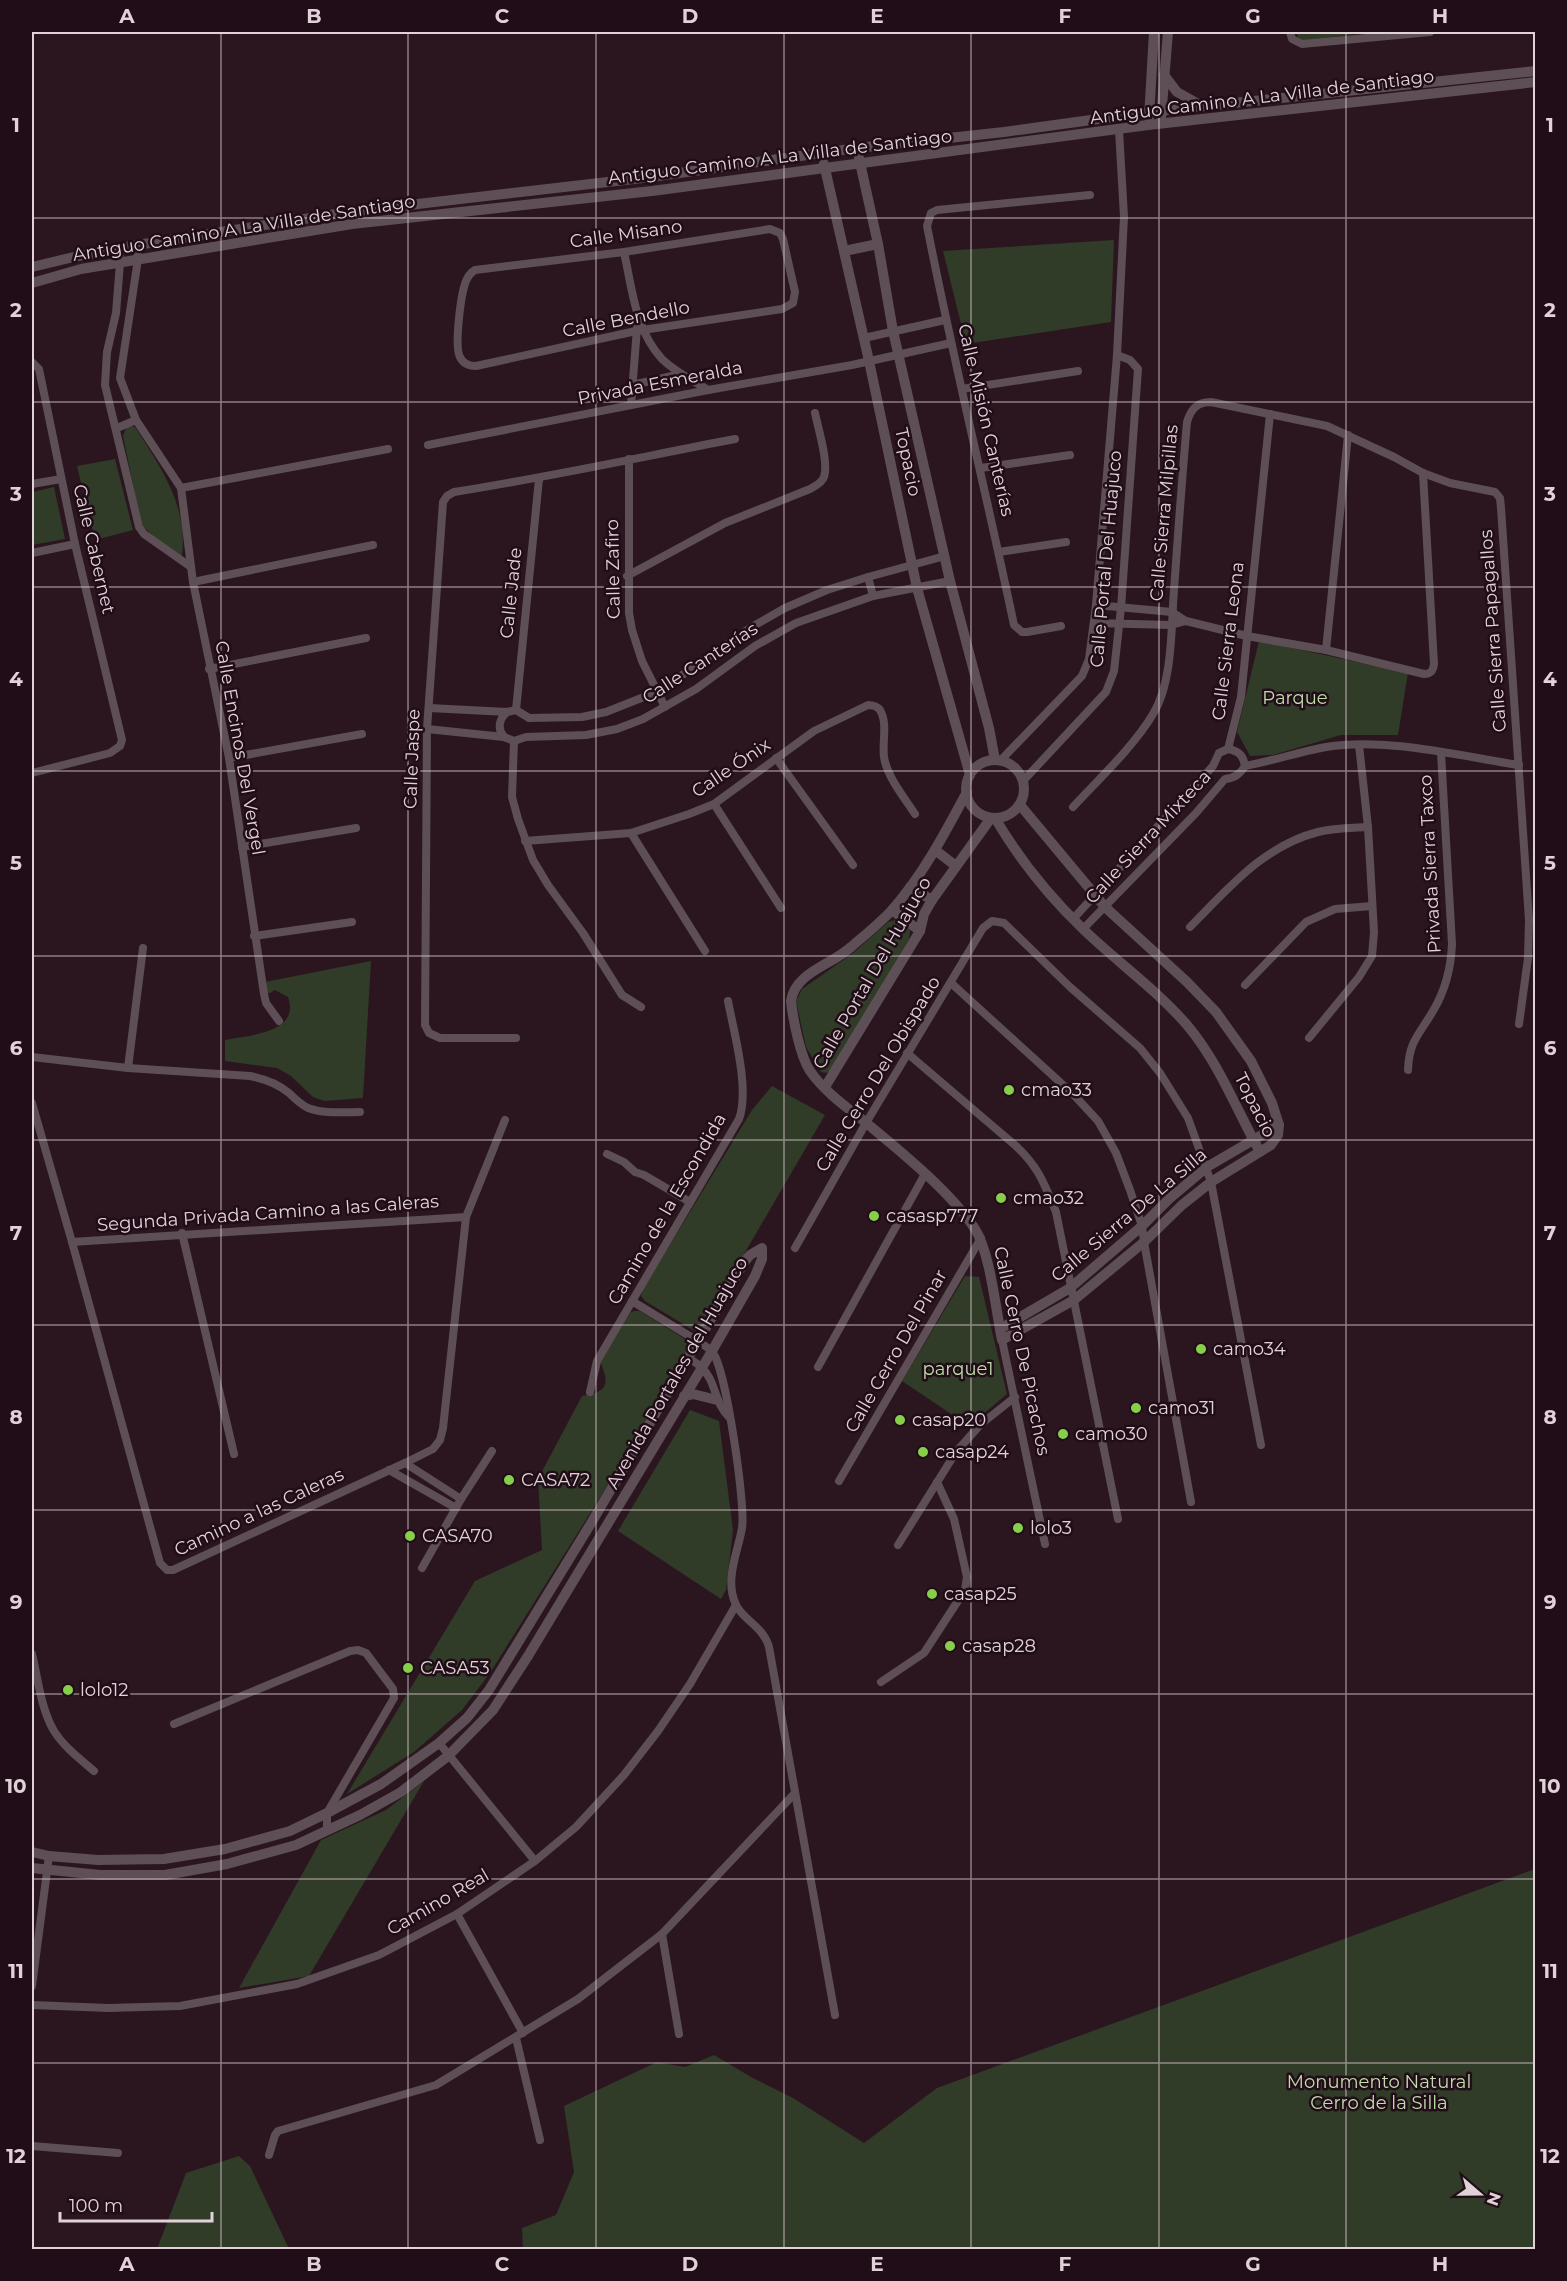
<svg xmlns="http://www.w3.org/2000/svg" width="1567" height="2281" viewBox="0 0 1567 2281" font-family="Montserrat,sans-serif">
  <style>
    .green { fill: #303b28 }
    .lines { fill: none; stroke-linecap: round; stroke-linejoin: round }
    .minor { stroke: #5d4f55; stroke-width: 8 }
    .tertiary { stroke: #5d4f55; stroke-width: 10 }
    .grid { fill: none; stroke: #e1d2d8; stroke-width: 1.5; stroke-opacity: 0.55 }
    .poi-dot { fill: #87cf4b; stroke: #210d17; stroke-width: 2 }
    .labels { text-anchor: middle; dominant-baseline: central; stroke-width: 5; stroke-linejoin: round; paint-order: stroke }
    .street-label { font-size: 18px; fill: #e1d2d8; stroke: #210d17 }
    .park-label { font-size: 18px; fill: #bfdeac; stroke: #210d17 }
    .poi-label { font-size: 18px; fill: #e1d2d8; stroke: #210d17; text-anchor: start }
    .neatline { fill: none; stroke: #e1d2d8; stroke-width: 2 }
    .grid-label { font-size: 20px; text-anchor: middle; font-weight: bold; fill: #e1d2d8 }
  </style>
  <rect width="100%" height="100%" fill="#2b1620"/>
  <g class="green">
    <path d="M1296 32H1365V33L1299 41Z"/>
    <path d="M1114 240 1111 322 966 344 943 251Z"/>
    <path d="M131 426 135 427C161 468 188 505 182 556L156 539 143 526 136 500 123 436 126 428Z"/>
    <path d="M115 459 133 530 95 540 77 466Z"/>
    <path d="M54 487 65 539 32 545V492Z"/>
    <path d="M1259 641 1408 673 1398 735H1341L1273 755 1250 756 1237 732Z"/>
    <path d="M895 920 910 930 909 939 832 1070 826 1073 821 1072 806 1047 796 1001 802 989 852 954 888 922Z"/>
    <path d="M371 961 363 1098 324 1101 313 1097 291 1076 277 1068 225 1061V1040C249 1035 301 1033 288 997L275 990 270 993H267L265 982Z"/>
    <path d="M772 1086 825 1115 698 1333 645 1301 641 1296 643 1289 752 1110Z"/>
    <path d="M965 1276 979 1277 1007 1394 969 1426 902 1381Z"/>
    <path d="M634 1311H640L688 1341 687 1350 599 1499 490 1673 462 1710 414 1752 347 1794 475 1581 542 1550 538 1479 582 1396C606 1393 611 1385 600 1362L630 1313Z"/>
    <path d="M690 1410 719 1421 733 1530 726 1590 721 1599 618 1531Z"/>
    <path d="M424 1781 309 1976 239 1988 321 1840 386 1810Z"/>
    <path d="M1535 1869V2249H523L522 2228 556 2215 574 2172 564 2106 657 2062 685 2067 714 2055 751 2077 793 2098 864 2143 937 2088Z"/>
    <path d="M239 2156 250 2166 289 2249H157L186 2173Z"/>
  </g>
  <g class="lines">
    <g class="minor">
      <path d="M1290 32 1292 39 1302 44 1430 32"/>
      <path d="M770 229 780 233 783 239 795 292 793 303 782 309 636 331 476 366C469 366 463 364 460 357 454 346 461 293 466 281 468 276 470 273 475 270L624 252Z"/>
      <path d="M137 245 138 259 120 378 136 420 181 488 193 582 229 758 264 994 266 1003 279 1021"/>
      <path d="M119 249 120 263 116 313 107 352 105 385 139 527 144 534 191 567"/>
      <path d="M624 252C632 288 635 330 662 359 675 372 693 380 708 390"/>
      <path d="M864 338 945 320"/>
      <path d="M32 362 39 369 75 544 122 740 120 746 110 753 32 773"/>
      <path d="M632 385 681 374"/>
      <path d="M962 389 1078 371"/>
      <path d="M631 405 637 328"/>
      <path d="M117 428 136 420"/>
      <path d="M428 445 708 390 852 365 951 343"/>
      <path d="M629 459V613L632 630 642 661 665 707"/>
      <path d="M981 468 1070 455"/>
      <path d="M32 484 61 479"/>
      <path d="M181 488 388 449"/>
      <path d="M999 552 1066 542"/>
      <path d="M32 553 75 544"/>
      <path d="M627 576 725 523 810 489C815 486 822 483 824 477 829 463 818 428 815 413"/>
      <path d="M868 577 873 596"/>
      <path d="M193 582 373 545"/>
      <path d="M1096 605 1172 612 1186 621 1247 636 1326 650 1424 674C1431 674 1433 671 1434 664L1423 473"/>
      <path d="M1094 623 1171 625 1186 621"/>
      <path d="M1061 626 1027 632H1022L1014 625C986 492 953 359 927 226L931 213 937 210 1090 195"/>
      <path d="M1326 650 1348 435"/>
      <path d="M209 669 366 638"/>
      <path d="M429 708 507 712 516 710 529 718 582 717 606 712 659 691 750 628 785 608 827 590 868 577 945 556"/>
      <path d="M516 710 539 479"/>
      <path d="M427 729 504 737 514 741 526 737 586 735 617 729 643 719 696 689 755 646 796 623 873 596 950 581"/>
      <path d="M504 737C497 729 499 719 507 712"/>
      <path d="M514 741 512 797 518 819 533 860 548 885 583 933 622 995 641 1007"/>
      <path d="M1228 749C1239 751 1243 755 1245 766"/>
      <path d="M229 758 362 734"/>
      <path d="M776 758 853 865"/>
      <path d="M1000 761 1082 676 1089 659 1096 605 1117 355 1124 217 1119 130"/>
      <path d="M1023 781 1106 692 1114 671 1121 608 1138 369 1130 360 1117 355"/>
      <path d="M714 804 781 908"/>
      <path d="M1073 807C1098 780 1135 745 1153 714 1173 682 1171 627 1174 590 1178 534 1182 478 1187 422 1191 409 1197 402 1211 402L1327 426 1394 457 1423 473 1450 483 1495 492 1500 498 1501 508 1529 920 1528 958 1519 1024"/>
      <path d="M631 833 705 951"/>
      <path d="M525 841 631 833 689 814 714 804 814 731 868 705C873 705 877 706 880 710 888 723 882 742 884 757 887 777 904 797 915 814"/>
      <path d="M242 847 356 828"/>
      <path d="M1073 919 1213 766 1219 753 1228 749 1241 697 1270 414"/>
      <path d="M1190 927C1228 889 1263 846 1318 832 1334 828 1352 828 1368 827"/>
      <path d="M1083 929 1196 813 1225 779C1235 778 1240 774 1245 766 1272 761 1299 752 1326 747 1385 737 1460 756 1519 765"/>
      <path d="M254 936 352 922"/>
      <path d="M951 983 1073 1094 1098 1121 1116 1153 1130 1190 1142 1226 1144 1242 1191 1502"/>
      <path d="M1245 985 1306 922 1335 909 1372 906"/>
      <path d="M516 1038H440L429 1033 425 1025 427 729 443 502 447 496 454 492C549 477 641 457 735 439"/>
      <path d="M1309 1038 1359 977 1372 956 1374 932 1368 827 1359 745"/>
      <path d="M907 1053 1016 1146C1039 1168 1044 1183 1056 1212L1118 1519"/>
      <path d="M32 1057 128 1068 250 1076C265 1079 277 1083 289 1093 295 1099 300 1104 308 1108 323 1114 344 1112 360 1112"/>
      <path d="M128 1068 143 948"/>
      <path d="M1408 1070C1409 1041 1419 1035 1433 1011 1445 991 1451 968 1452 944L1441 753"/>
      <path d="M32 1103 72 1242 160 1563 167 1570H173L405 1463 433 1449 440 1440 443 1428 466 1217 505 1120"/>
      <path d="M607 1154 624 1162 635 1172 644 1175 690 1202"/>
      <path d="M182 1233 234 1454"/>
      <path d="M72 1242 466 1217"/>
      <path d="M795 1248 866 1123 983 928 992 921 1004 923 1070 987 1140 1048 1160 1073 1188 1118 1211 1182 1261 1445"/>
      <path d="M632 1301C652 1313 671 1325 691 1337 698 1342 708 1346 713 1353 726 1370 746 1506 742 1528 738 1552 724 1580 736 1605 743 1620 763 1626 769 1647L835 2015"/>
      <path d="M1002 1340 1045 1544"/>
      <path d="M689 1359C693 1361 698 1364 701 1367 716 1380 714 1403 729 1417"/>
      <path d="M818 1367 925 1174"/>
      <path d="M590 1392 597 1361 739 1119C750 1089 734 1033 728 1001"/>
      <path d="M405 1463 461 1499"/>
      <path d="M389 1470 456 1508"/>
      <path d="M839 1481 981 1238"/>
      <path d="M898 1545 956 1452 980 1425 1015 1397"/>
      <path d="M422 1568 461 1499 492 1451"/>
      <path d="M32 1654C38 1679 41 1709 54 1731 64 1747 80 1759 94 1771"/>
      <path d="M881 1682 924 1653 965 1590 967 1577 954 1519 937 1482"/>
      <path d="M174 1724 350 1651 358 1650 366 1653 393 1689 394 1698 327 1813V1830"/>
      <path d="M439 1743 535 1861"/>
      <path d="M457 1914 523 2033"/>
      <path d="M662 1934 679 2034"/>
      <path d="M32 1986 49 1856"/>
      <path d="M32 2005 108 2008 180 2006 297 1984 379 1955 457 1914 535 1861 576 1827 624 1775 658 1731 690 1684 736 1605"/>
      <path d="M516 2038 540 2140"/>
      <path d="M32 2146 118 2153"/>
      <path d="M269 2155 275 2135 278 2131 436 2085 578 1999 662 1934 795 1793"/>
    </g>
    <g class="tertiary">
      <path d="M1164 75 1177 92 1202 106"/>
      <path d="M1149 118 1154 32"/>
      <path d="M1161 118 1168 32"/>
      <path d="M859 158 878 244 893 331 950 581 989 728 995 760"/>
      <path d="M824 164 869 361 917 588 970 775"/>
      <path d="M844 251 878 244"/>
      <path d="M32 267 78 256 137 245 349 212 651 177 857 148 1004 132 1149 112 1536 71"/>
      <path d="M32 283 81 269 352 224 652 191 1148 125 1536 82"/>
      <circle cx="995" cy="789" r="29"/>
      <path d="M967 792C945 833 923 875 892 910 880 923 865 935 851 947 832 965 795 972 791 1001 793 1019 800 1056 810 1071 824 1091 845 1106 864 1121 900 1151 950 1191 975 1229 990 1252 996 1311 1002 1340L1074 1300 1144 1242 1182 1205 1211 1182 1271 1145 1278 1135 1279 1125 1272 1103 1251 1061 1216 1012 1187 982 1105 907 1020 805"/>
      <path d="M995 818C1019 859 1049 896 1083 929 1117 962 1156 989 1187 1025 1219 1063 1236 1109 1260 1152"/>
      <path d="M935 850 956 866"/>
      <path d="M910 887 932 900"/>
      <path d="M892 910 920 931"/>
      <path d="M825 1087 920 931 924 914 932 900 991 818"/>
      <path d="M1000 1329 1070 1288 1142 1226 1169 1199 1207 1167 1279 1125"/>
      <path d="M684 1396 693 1394 717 1400"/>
      <path d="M32 1852 49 1856 98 1860 164 1859 225 1849 290 1831 327 1813 381 1784 439 1743 467 1718 489 1690 590 1525 745 1261 750 1255 762 1248V1259L755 1276 712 1351 528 1656 493 1710 448 1756 401 1792 360 1815 296 1845 227 1864 165 1875H100L32 1868"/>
    </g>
  </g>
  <path class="grid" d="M221 32V2250M408 32V2250M596 32V2250M784 32V2250M971 32V2250M1159 32V2250M1346 32V2250M32 218H1536M32 402H1536M32 587H1536M32 771H1536M32 956H1536M32 1140H1536M32 1325H1536M32 1510H1536M32 1694H1536M32 1879H1536M32 2063H1536"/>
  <g class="poi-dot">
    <circle cx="1009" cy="1090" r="6"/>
    <circle cx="1001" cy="1198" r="6"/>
    <circle cx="874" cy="1216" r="6"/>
    <circle cx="1201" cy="1349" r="6"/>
    <circle cx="1136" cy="1408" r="6"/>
    <circle cx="900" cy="1420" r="6"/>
    <circle cx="1063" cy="1434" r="6"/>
    <circle cx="923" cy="1452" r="6"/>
    <circle cx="509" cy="1480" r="6"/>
    <circle cx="1018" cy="1528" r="6"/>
    <circle cx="410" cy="1536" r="6"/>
    <circle cx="932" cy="1594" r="6"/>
    <circle cx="950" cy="1646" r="6"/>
    <circle cx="408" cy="1668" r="6"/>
    <circle cx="68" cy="1690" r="6"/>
  </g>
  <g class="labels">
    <g class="street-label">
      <text transform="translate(1262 97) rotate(-7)">Antiguo Camino A La Villa de Santiago</text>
      <text transform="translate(780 157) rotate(-7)">Antiguo Camino A La Villa de Santiago</text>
      <text transform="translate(244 228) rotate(-9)">Antiguo Camino A La Villa de Santiago</text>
      <text transform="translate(626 234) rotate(-8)">Calle Misano</text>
      <text transform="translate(626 319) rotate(-11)">Calle Bendello</text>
      <text transform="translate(660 383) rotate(-11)">Privada Esmeralda</text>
      <text transform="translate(986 420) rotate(77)">Calle Misión Canterías</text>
      <text transform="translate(908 462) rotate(78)">Topacio</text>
      <text transform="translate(1164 513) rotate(-85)">Calle Sierra Milpillas</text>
      <text transform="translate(94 549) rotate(77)">Calle Cabernet</text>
      <text transform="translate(1106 559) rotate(-85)">Calle Portal Del Huajuco</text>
      <text transform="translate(613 569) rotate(-91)">Calle Zafiro</text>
      <text transform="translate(511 593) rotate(-84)">Calle Jade</text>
      <text transform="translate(1493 631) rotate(-94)">Calle Sierra Papagallos</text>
      <text transform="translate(1228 641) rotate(-83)">Calle Sierra Leona</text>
      <text transform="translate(700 663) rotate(-33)">Calle Canterías</text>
      <text transform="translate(240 748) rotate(80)">Calle Encinos Del Vergel</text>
      <text transform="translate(412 759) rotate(-88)">Calle Jaspe</text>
      <text transform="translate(731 768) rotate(-34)">Calle Ónix</text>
      <text transform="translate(1148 837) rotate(-47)">Calle Sierra Mixteca</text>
      <text transform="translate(1430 864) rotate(-93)">Privada Sierra Taxco</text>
      <text transform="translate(872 973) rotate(-60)">Calle Portal Del Huajuco</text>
      <text transform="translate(878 1074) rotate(-59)">Calle Cerro Del Obispado</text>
      <text transform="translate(1255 1105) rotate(63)">Topacio</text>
      <text transform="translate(667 1209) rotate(-60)">Camino de la Escondida</text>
      <text transform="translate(268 1213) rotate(-4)">Segunda Privada Camino a las Caleras</text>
      <text transform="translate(1129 1215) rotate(-40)">Calle Sierra De La Silla</text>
      <text transform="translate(896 1351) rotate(-60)">Calle Cerro Del Pinar</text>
      <text transform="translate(1022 1351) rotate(78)">Calle Cerro De Picachos</text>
      <text transform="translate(677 1373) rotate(-60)">Avenida Portales del Huajuco</text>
      <text transform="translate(259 1512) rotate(-25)">Camino a las Caleras</text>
      <text transform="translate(438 1902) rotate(-30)">Camino Real</text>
    </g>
    <g class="park-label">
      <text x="1295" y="698">Parque</text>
      <text x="958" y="1369">parque1</text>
      <text x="1379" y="2082">Monumento Natural<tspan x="1379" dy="21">Cerro de la Silla</tspan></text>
    </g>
    <g class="poi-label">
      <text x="1021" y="1090">cmao33</text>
      <text x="1013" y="1198">cmao32</text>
      <text x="886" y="1216">casasp777</text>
      <text x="1213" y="1349">camo34</text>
      <text x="1148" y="1408">camo31</text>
      <text x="912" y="1420">casap20</text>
      <text x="1075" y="1434">camo30</text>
      <text x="935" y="1452">casap24</text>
      <text x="521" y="1480">CASA72</text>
      <text x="1030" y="1528">lolo3</text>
      <text x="422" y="1536">CASA70</text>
      <text x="944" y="1594">casap25</text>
      <text x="962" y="1646">casap28</text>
      <text x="420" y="1668">CASA53</text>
      <text x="80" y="1690">lolo12</text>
    </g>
  </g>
  <rect width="1567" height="2281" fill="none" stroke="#210d17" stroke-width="66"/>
  <g transform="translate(1480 2194) rotate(110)" stroke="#210d17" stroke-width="4.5" paint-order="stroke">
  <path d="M0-4.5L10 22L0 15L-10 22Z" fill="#e1d2d8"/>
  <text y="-9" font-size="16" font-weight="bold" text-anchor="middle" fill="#e1d2d8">N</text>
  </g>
  <path d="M60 2212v9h152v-9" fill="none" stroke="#e1d2d8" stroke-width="3"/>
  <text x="69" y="2212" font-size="18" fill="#e1d2d8" stroke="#210d17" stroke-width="4.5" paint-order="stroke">100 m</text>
  <rect x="33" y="33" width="1501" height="2215" class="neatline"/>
  <g class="grid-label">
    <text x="127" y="23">A</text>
    <text x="314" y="23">B</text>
    <text x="502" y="23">C</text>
    <text x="690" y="23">D</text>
    <text x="877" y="23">E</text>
    <text x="1065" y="23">F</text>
    <text x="1253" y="23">G</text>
    <text x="1440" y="23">H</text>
    <text x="16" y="132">1</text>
    <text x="1550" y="132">1</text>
    <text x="16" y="317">2</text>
    <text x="1550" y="317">2</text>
    <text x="16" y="501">3</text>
    <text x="1550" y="501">3</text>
    <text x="16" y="686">4</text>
    <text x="1550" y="686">4</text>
    <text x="16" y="870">5</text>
    <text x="1550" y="870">5</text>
    <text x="16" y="1055">6</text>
    <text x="1550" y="1055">6</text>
    <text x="16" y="1240">7</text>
    <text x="1550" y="1240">7</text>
    <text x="16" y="1424">8</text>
    <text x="1550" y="1424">8</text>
    <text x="16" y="1609">9</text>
    <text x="1550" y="1609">9</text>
    <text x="16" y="1793">10</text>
    <text x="1550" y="1793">10</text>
    <text x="16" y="1978">11</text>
    <text x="1550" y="1978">11</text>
    <text x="16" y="2163">12</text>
    <text x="1550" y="2163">12</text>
    <text x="127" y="2271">A</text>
    <text x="314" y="2271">B</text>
    <text x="502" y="2271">C</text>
    <text x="690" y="2271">D</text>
    <text x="877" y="2271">E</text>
    <text x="1065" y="2271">F</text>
    <text x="1253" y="2271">G</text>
    <text x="1440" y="2271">H</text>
  </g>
</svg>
